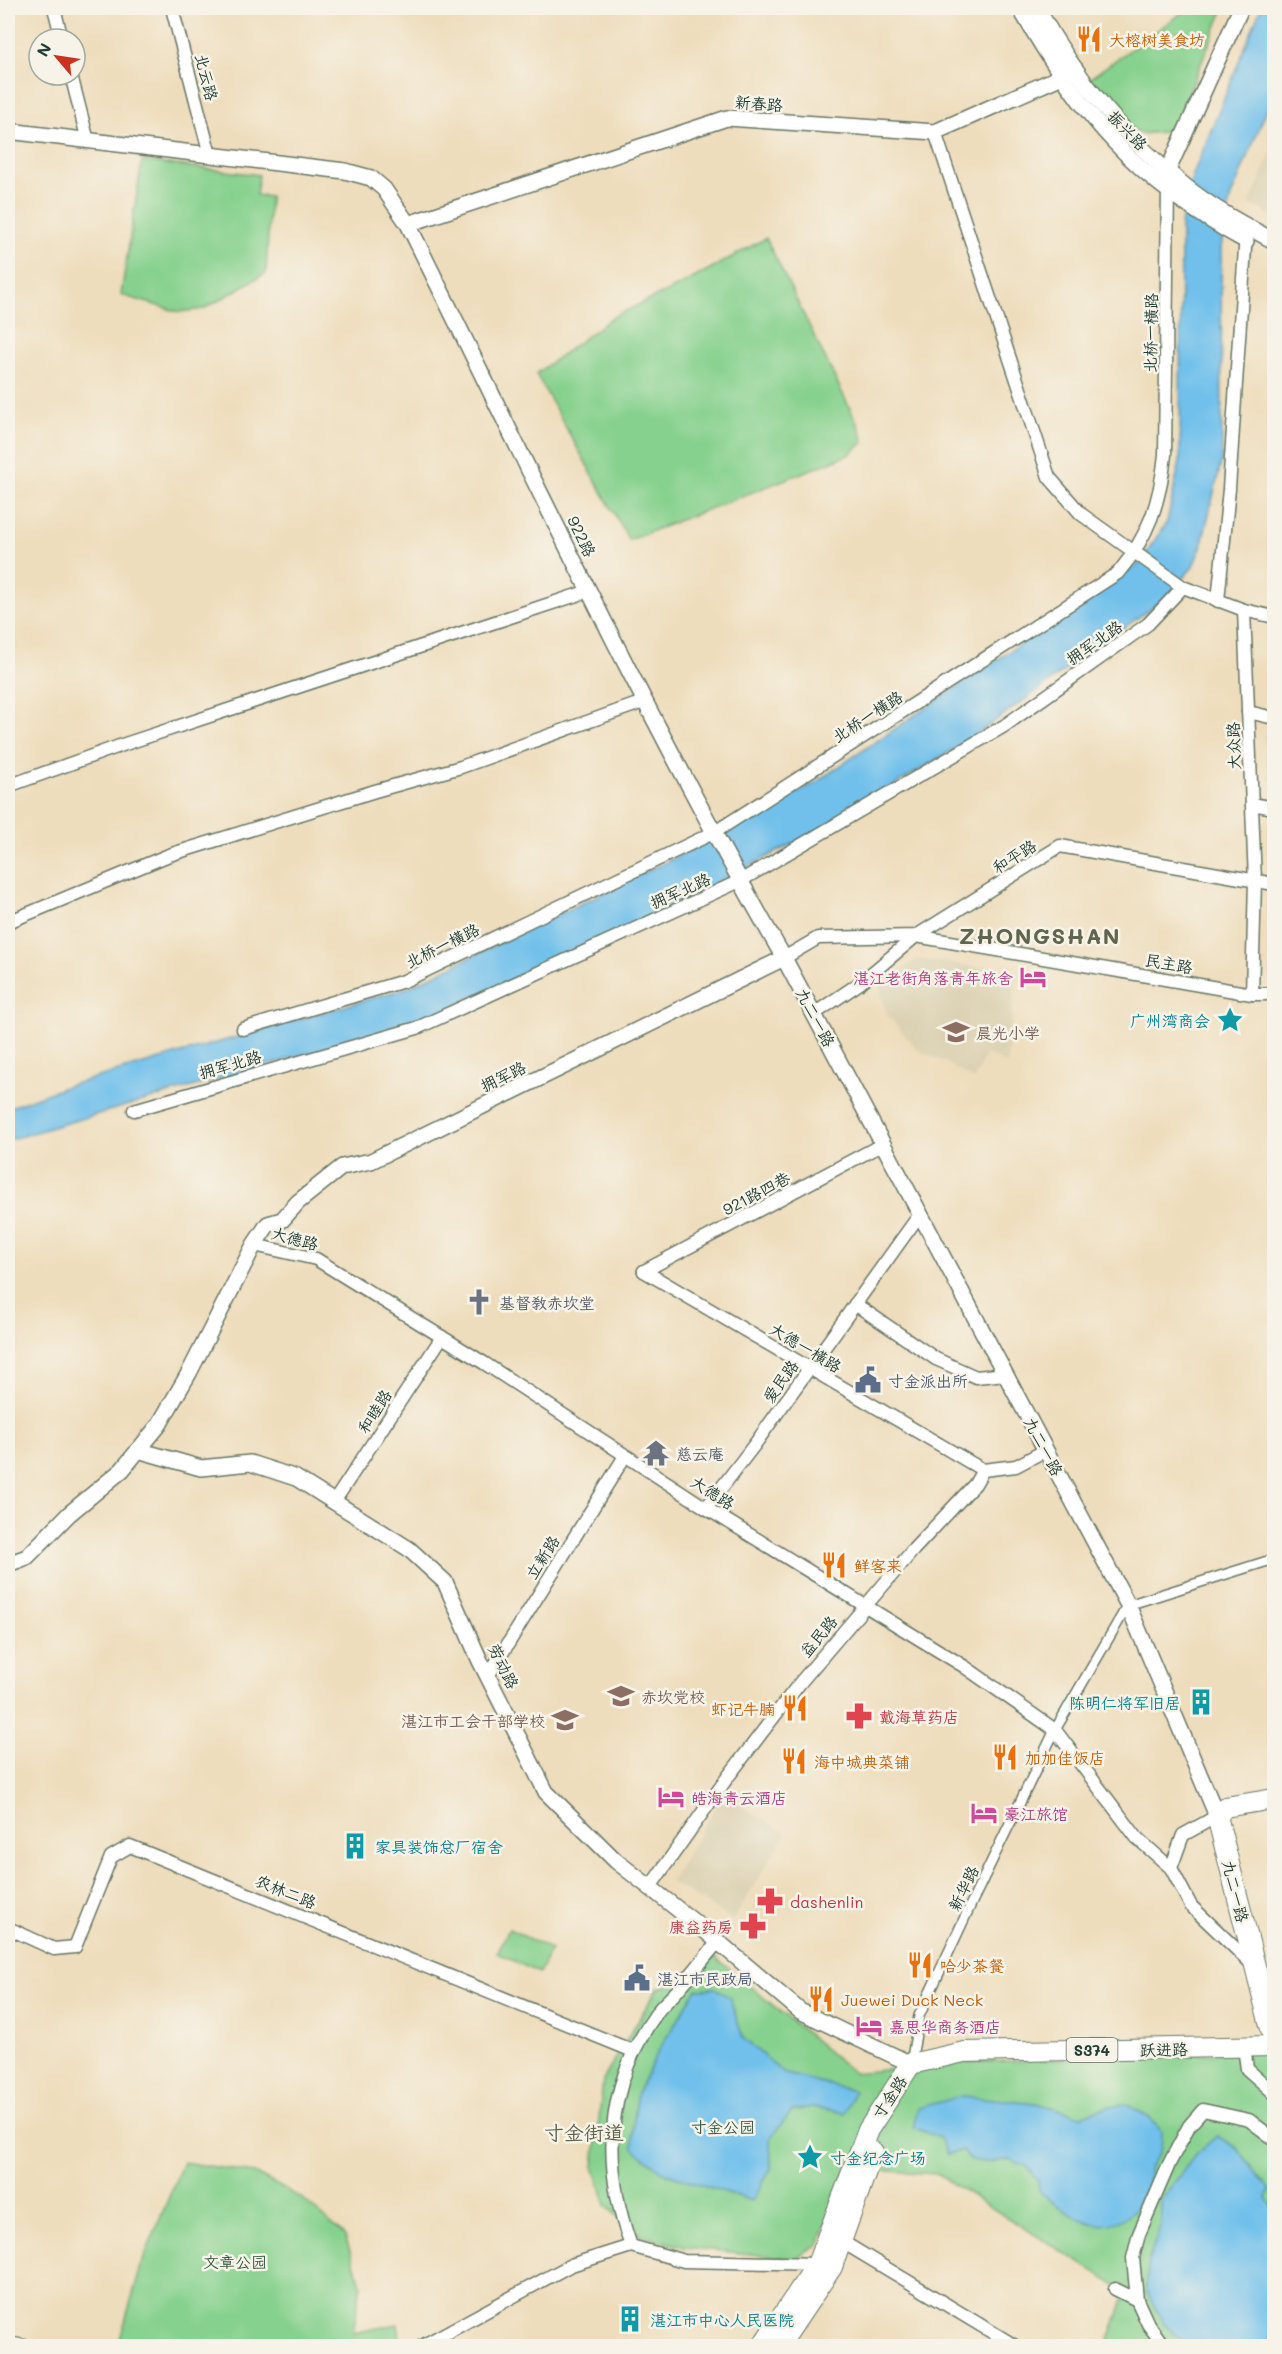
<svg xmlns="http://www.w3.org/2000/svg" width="1282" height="2354" viewBox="0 0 1282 2354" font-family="Mali,'LXGW WenKai TC',sans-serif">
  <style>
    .built { fill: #dbd1b2 }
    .green { fill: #87d18e; stroke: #538761; stroke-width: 1.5 }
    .water { fill: #70c0eb; stroke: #487e90; stroke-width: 1.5 }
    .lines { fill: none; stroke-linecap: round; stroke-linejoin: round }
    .pedestrian-casing { stroke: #677564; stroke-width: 12 }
    .minor-casing { stroke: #677564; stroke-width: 15 }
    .tertiary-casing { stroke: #677564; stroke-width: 18 }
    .primary-casing { stroke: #677564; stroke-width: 22 }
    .pedestrian { stroke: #fff; stroke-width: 9 }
    .minor { stroke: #fff; stroke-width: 12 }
    .tertiary { stroke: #fff; stroke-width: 15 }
    .primary { stroke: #fff; stroke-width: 20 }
    .labels { text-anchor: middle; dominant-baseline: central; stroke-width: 5; stroke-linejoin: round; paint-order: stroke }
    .shield { fill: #f7f3e8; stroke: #60746a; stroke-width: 1.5 }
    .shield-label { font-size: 15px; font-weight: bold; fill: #1f3d34 }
    .food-label { font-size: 16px; fill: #c56008; stroke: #f7f3e8; text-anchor: start }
    .street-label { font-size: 16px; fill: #1f3d34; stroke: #f7f3e8 }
    .hotel-label { font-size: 16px; fill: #b23c85; stroke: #f7f3e8; text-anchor: start }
    .culture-label { font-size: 16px; fill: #0d838f; stroke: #f7f3e8; text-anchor: start }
    .education-label { font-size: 16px; fill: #785e54; stroke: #f7f3e8; text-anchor: start }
    .worship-label { font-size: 16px; fill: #5b616d; stroke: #f7f3e8; text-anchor: start }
    .service-label { font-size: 16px; fill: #4e5e75; stroke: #f7f3e8; text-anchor: start }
    .health-label { font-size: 16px; fill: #be3a42; stroke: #f7f3e8; text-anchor: start }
    .park-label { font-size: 16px; fill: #345b46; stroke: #f7f3e8 }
    .quarter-label { font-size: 20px; fill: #60654d; stroke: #f7f3e8 }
    .district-label { font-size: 22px; font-weight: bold; letter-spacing: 1.5px; fill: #60654d; stroke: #f7f3e8 }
  </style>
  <rect width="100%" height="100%" fill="#f7f3e8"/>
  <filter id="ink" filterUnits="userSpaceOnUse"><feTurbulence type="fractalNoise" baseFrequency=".0167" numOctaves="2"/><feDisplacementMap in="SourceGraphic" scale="12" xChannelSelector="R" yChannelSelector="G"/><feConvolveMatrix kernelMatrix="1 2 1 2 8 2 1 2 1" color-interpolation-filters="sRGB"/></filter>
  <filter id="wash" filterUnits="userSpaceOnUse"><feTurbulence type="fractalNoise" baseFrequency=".008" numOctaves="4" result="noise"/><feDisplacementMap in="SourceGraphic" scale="24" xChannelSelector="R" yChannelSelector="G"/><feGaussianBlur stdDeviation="1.35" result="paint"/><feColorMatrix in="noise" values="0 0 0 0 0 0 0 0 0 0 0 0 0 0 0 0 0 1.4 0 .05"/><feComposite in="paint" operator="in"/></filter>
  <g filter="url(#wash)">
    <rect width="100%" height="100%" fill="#eeddbc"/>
    <g class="built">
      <path d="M1274 146V216L1249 204Z"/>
      <path d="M1263 735 1274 738V781H1269Z"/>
      <path d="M918 959 1016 972 1007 1064 986 1054 974 1080 945 1062 918 1050 887 1015 879 986Z"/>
      <path d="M723 1795 786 1833 733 1920 670 1882Z"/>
    </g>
    <g class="green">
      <path d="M1189 8H1224L1173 131 1141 134 1133 129 1089 79Z"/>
      <path d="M142 161 259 175 256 195 270 197 266 273 204 309 179 312 121 295Z"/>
      <path d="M766 238 860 429 864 442 848 455 629 540 536 374 613 317 681 285Z"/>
      <path d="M509 1929 551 1949 539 1973 497 1953Z"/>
      <path d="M715 1957 854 2073 954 2063 1274 2051V2346H1107L1126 2291 937 2174 847 2168 819 2244 796 2259 684 2247 635 2234 606 2205 594 2167 603 2080 657 1989 686 1980Z"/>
      <path d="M183 2162 254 2173 303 2199 345 2236 361 2284 353 2333 398 2324 401 2346H118L141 2266Z"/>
    </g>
    <g class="water">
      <path d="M1261 8H1274V92L1230 199 1221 247 1222 459 1201 547 1192 568 1165 598 963 744 818 831 643 920 424 1020 8 1140V1108L67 1086 407 988 693 849 810 786 1139 564 1167 522 1180 461 1181 224 1192 177Z"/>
      <path d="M715 1988 730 1998 743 2038 783 2073 854 2091 845 2113 812 2107 792 2111 770 2138 771 2169 752 2201 663 2172 633 2149V2126L638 2092 661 2046 697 1989Z"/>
      <path d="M962 2096 1037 2103 1081 2116 1109 2106 1129 2105 1151 2119 1162 2132C1162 2138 1162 2145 1160 2151 1158 2156 1153 2161 1150 2166 1147 2174 1151 2186 1146 2193 1115 2248 1076 2221 1039 2191L1038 2180 1026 2166 1009 2159 992 2162 971 2161 963 2150 948 2155 940 2138 913 2127 918 2108Z"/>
      <path d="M1217 2136 1240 2150 1253 2170 1270 2190 1267 2199 1274 2210V2346H1188L1164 2324 1146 2290 1149 2259 1161 2224V2200L1196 2154Z"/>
    </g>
  </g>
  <g filter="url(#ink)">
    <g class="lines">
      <g class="pedestrian-casing">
        <path id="pedestrian" d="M911 2064 919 2016 972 1902 1055 1730 1128 1605 1274 1559"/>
      </g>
      <g class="minor-casing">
        <g id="minor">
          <path d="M54 8 62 39"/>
          <path d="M172 8 210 155"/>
          <path d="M71 75 88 141"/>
          <path d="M935 132 1049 477 1081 514 1183 587 1244 610 1274 617"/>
          <path d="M1218 601 1229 489 1246 233"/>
          <path d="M1244 610 1255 881 1252 994"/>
          <path d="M1248 712 1274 718"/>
          <path d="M8 786 128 743 589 591"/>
          <path d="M1252 804 1274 808"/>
          <path d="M8 922 169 855 375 791 461 767 646 701"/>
          <path d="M784 958 818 938 916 936 1060 846 1274 884"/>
          <path d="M814 1014 860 983 916 936 1252 994H1274"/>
          <path d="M243 1029 404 981 715 832 1118 573C1149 536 1160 502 1165 455L1168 185"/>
          <path d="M134 1110 417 1028 740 881 1004 726 1148 624 1183 587"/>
          <path d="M254 1245 316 1259 484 1363 706 1508 965 1667 1055 1730 1137 1838 1171 1868"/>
          <path d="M644 1271 983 1470"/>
          <path d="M644 1271 883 1144"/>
          <path d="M855 1304 936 1359 976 1377 1006 1374"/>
          <path d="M334 1502 442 1337"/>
          <path d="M706 1508 755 1444 920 1214"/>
          <path d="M488 1676 625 1456"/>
          <path d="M1217 1816 1183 1835 1171 1868 1191 1906 1253 1965"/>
          <path d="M650 1887 727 1778 799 1684 914 1549 975 1484 983 1470 1016 1466 1046 1450"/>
          <path d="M8 1928 54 1949 75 1947 111 1857 130 1846 633 2051"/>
          <path d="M718 1942C704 1958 691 1975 677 1991 671 1998 663 2004 658 2011 605 2084 601 2163 631 2246L684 2261 817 2264"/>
          <path d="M1244 2047 1247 2069 1274 2093"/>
          <path d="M841 2241 1015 2346"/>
          <path d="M1115 2289 1137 2300 1148 2324 1164 2346"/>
          <path d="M1137 2300 1133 2258 1139 2234 1170 2162 1189 2126 1203 2110 1249 2120 1274 2139"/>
          <path d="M8 2343 24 2346"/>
          <path d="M422 2346 571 2265 631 2246"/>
        </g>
      </g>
      <g class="tertiary-casing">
        <g id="tertiary">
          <path d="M1020 8C1080 114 1137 182 1246 241"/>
          <path d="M1037 8C1074 75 1124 138 1185 186 1212 208 1244 225 1274 241"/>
          <path d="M8 131 345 171 371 178 384 189 408 224C530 470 647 720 784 958L1128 1605 1217 1816"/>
          <path d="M1168 170 1241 8"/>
          <path d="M408 224 727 118 935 132 1076 70"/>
          <path d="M138 1450 201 1468 250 1463 296 1478 409 1549 445 1582 480 1661 546 1792 616 1861 703 1929 800 2011 911 2064"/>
          <path d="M8 1564 27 1557 69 1514 122 1470 159 1425 189 1373 254 1245 268 1224 282 1220 298 1202 342 1167 371 1161 784 958"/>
        </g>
      </g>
      <g class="primary-casing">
        <g id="primary">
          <path d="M1274 1799 1225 1807 1217 1816 1274 2041"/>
          <path d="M911 2064 964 2052 1274 2046"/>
          <path d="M762 2346 817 2264 868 2130 911 2064"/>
          <path d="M779 2346 832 2267 873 2152"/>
        </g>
      </g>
      <use href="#pedestrian" class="pedestrian"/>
      <use href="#minor" class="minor"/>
      <use href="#tertiary" class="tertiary"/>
      <use href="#primary" class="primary"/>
    </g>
  </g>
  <defs>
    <g id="restaurant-bare" transform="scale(2.07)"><path d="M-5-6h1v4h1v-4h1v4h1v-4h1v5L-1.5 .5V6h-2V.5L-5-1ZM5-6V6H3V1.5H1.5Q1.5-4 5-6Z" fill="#e8710a" stroke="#f7f3e8" stroke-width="2.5" paint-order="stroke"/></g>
    <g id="hotel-bare" transform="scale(2.07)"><path d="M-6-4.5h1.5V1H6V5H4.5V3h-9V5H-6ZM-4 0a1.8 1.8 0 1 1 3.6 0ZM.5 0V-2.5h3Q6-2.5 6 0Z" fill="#d1479c" stroke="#f7f3e8" stroke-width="2.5" paint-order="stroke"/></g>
    <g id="sight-bare" transform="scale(2.07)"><path d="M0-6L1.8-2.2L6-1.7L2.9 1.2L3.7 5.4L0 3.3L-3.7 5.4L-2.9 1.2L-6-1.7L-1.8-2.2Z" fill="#0f9aa8" stroke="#f7f3e8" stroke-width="2.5" paint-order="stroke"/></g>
    <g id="school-bare" transform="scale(2.07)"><path d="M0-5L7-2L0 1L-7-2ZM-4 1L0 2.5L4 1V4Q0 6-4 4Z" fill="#8d6e63" stroke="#f7f3e8" stroke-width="2.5" paint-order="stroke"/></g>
    <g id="church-bare" transform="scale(2.07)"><path d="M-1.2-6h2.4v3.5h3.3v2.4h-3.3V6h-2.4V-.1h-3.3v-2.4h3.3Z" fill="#6b7280" stroke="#f7f3e8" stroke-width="2.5" paint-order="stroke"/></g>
    <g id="civic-bare" transform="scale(2.07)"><path d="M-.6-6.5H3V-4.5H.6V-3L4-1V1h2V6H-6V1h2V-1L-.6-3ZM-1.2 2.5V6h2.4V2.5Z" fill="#5c6f8a" stroke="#f7f3e8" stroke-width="2.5" paint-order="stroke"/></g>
    <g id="temple-bare" transform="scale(2.07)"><path d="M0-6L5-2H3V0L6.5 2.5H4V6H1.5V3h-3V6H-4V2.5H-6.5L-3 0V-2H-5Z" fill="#6b7280" stroke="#f7f3e8" stroke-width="2.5" paint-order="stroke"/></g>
    <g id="building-bare" transform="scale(2.07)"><path d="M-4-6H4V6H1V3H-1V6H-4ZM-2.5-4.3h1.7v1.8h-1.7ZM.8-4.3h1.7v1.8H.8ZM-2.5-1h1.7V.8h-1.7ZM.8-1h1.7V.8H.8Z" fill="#0f9aa8" stroke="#f7f3e8" stroke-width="2.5" paint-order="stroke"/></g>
    <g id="pharmacy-bare" transform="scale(2.07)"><path d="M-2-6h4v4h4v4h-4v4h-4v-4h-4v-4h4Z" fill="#e0444e" stroke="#f7f3e8" stroke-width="2.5" paint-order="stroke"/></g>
  </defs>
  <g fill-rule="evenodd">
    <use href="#restaurant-bare" x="1089" y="39"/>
    <use href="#hotel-bare" x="1033" y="977"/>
    <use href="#sight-bare" x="1230" y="1020"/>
    <use href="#school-bare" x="956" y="1032"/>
    <use href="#church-bare" x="479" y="1302"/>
    <use href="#civic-bare" x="868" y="1380"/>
    <use href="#temple-bare" x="656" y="1453"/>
    <use href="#restaurant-bare" x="834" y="1565"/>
    <use href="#school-bare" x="621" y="1696"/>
    <use href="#building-bare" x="1201" y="1702"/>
    <use href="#restaurant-bare" x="795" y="1708"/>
    <use href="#pharmacy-bare" x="859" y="1716"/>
    <use href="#school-bare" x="565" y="1720"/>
    <use href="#restaurant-bare" x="1005" y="1757"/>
    <use href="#restaurant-bare" x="794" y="1761"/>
    <use href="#hotel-bare" x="671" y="1797"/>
    <use href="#hotel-bare" x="984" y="1813"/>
    <use href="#building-bare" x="355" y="1846"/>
    <use href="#pharmacy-bare" x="770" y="1901"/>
    <use href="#pharmacy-bare" x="753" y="1926"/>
    <use href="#restaurant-bare" x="920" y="1965"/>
    <use href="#civic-bare" x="637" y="1978"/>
    <use href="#restaurant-bare" x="821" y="1999"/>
    <use href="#hotel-bare" x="869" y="2026"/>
    <use href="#sight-bare" x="810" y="2157"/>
    <use href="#building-bare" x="630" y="2319"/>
  </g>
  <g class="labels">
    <rect class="shield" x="1066.5" y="2038" width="51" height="24" rx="4.5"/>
    <g class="shield-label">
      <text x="1092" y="2050">S374</text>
    </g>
    <g class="food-label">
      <text x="1109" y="39">大榕树美食坊</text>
      <text x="854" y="1565">鲜客来</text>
      <text x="775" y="1708" text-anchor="end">虾记牛腩</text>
      <text x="1025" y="1757">加加佳饭店</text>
      <text x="814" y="1761">海中城典菜铺</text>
      <text x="940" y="1965">哈少茶餐</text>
      <text x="841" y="1999">Juewei Duck Neck</text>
    </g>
    <g class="street-label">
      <text transform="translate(207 77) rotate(76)">北云路</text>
      <text transform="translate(759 103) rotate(4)">新春路</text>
      <text transform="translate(1128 130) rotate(46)">振兴路</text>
      <text transform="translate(1150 333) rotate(-89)">北桥一横路</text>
      <text transform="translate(582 536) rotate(64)">922路</text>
      <text transform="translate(1094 642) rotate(-35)">拥军北路</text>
      <text transform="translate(867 716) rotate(-33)">北桥一横路</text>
      <text transform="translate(1233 746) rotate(-92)">大众路</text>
      <text transform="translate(1014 856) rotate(-32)">和平路</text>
      <text transform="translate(680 890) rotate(-24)">拥军北路</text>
      <text transform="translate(442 945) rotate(-26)">北桥一横路</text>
      <text transform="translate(1169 963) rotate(10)">民主路</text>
      <text transform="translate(816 1017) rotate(62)">九二一路</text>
      <text transform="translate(230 1064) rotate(-16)">拥军北路</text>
      <text transform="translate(503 1076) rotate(-26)">拥军路</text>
      <text transform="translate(756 1193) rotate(-28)">921路四巷</text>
      <text transform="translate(295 1238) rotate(15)">大德路</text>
      <text transform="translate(806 1347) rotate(31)">大德一横路</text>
      <text transform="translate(780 1381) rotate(-54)">爱民路</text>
      <text transform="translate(374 1411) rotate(-57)">和睦路</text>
      <text transform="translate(1044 1446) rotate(62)">九二一路</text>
      <text transform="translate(713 1492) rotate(32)">大德路</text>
      <text transform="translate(542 1557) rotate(-58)">立新路</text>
      <text transform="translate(818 1636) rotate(-50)">益民路</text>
      <text transform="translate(504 1666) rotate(64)">劳动路</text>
      <text transform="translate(963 1888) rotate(-64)">新华路</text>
      <text transform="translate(286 1891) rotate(22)">农林二路</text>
      <text transform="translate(1236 1891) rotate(76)">九二一路</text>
      <text transform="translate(1164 2049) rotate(-1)">跃进路</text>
      <text transform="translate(889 2097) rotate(-56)">寸金路</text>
    </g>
    <g class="hotel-label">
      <text x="1013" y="977" text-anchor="end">湛江老街角落青年旅舍</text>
      <text x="691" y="1797">皓海青云酒店</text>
      <text x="1004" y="1813">豪江旅馆</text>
      <text x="889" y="2026">嘉思华商务酒店</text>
    </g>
    <g class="culture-label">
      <text x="1210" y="1020" text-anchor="end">广州湾商会</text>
      <text x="1181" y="1702" text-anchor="end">陈明仁将军旧居</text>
      <text x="375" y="1846">家具装饰总厂宿舍</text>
      <text x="830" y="2157">寸金纪念广场</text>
      <text x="650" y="2319">湛江市中心人民医院</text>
    </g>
    <g class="education-label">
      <text x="976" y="1032">晨光小学</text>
      <text x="641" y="1696">赤坎党校</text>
      <text x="545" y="1720" text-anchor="end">湛江市工会干部学校</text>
    </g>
    <g class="worship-label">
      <text x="499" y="1302">基督教赤坎堂</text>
      <text x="676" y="1453">慈云庵</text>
    </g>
    <g class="service-label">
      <text x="888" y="1380">寸金派出所</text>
      <text x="657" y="1978">湛江市民政局</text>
    </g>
    <g class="health-label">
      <text x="879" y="1716">戴海草药店</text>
      <text x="790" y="1901">dashenlin</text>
      <text x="733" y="1926" text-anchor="end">康益药房</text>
    </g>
    <g class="park-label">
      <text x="723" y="2126">寸金公园</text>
      <text x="235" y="2261">文章公园</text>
    </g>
    <g class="quarter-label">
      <text x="584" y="2132">寸金街道</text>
    </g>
    <g class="district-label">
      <text x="1040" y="935">ZHONGSHAN</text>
    </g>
  </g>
  <rect width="1282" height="2354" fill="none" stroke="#f7f3e8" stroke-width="30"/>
  <g transform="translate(57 57) rotate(299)"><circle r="28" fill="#f7f3e8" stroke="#a1aaa0" stroke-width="1.5"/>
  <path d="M0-4.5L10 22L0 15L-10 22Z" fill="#c8321e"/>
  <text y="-9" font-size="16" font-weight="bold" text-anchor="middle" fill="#1f3d34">N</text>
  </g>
</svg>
